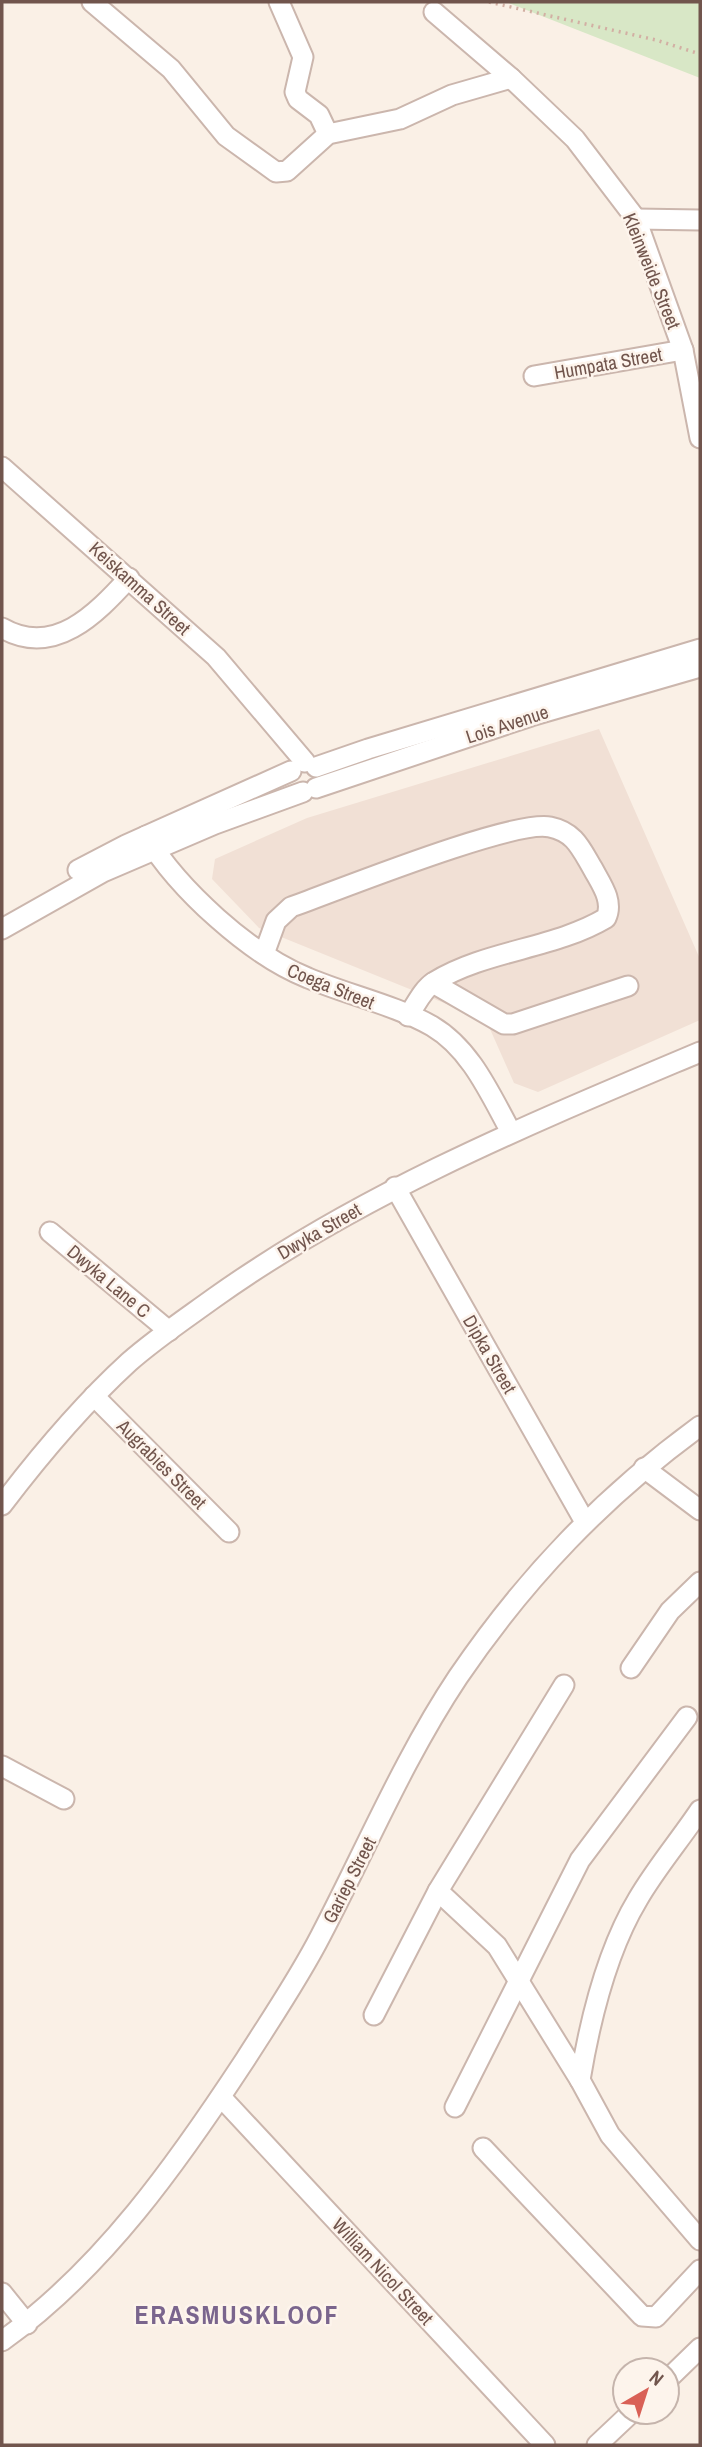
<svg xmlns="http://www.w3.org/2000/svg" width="702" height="2447" viewBox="0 0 702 2447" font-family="'Archivo Narrow',sans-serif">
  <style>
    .residential { fill: #f1e0d5 }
    .green { fill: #d8e7c6 }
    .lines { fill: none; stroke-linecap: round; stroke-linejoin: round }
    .minor-casing { stroke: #cbb6ad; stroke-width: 23 }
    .path { stroke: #d2afa3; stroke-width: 3.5; stroke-dasharray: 2 5; stroke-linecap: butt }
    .minor { stroke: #fff; stroke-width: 19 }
    .labels { text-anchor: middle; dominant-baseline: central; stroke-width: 5; stroke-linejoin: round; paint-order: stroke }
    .street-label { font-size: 19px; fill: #71554d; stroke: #fdf4ec }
    .district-label { font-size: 26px; font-weight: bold; letter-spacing: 2px; fill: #7a658d; stroke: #fdf4ec }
  </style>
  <rect width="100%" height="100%" fill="#faf0e6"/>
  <path class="residential" d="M599 729 700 959V1020L538 1092 514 1083 486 1020 259 928 212 879 215 859 307 818Z"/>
  <path class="green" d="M506 2H700V78Z"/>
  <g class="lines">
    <g class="minor-casing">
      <g id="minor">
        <path d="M92 2 171 69 226 136 276 172 287 171 328 134 400 119 452 95 511 78"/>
        <path d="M279 2 303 57 295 92 298 99 319 115 328 134"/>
        <path d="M434 12 511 78 575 139 636 219 683 350 700 438"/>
        <path d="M636 219 700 220"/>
        <path d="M534 376 683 350"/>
        <path d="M2 467 216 657 305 762"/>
        <path d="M2 628C54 658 96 614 129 578"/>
        <path d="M316 767 368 749 700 649"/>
        <path d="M316 788 531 716 700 667"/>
        <path d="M146 836C178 889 250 955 308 978 348 995 395 1005 432 1026 471 1049 490 1094 511 1132"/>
        <path d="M78 870 126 845 291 771"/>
        <path d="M2 929 103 872 215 824 303 792"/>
        <path d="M264 954 276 921 291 907C336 891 514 819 550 827 575 832 581 849 593 869 601 884 614 901 606 918 554 949 486 950 434 982 422 990 416 1005 408 1016"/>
        <path d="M433 983 504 1024H513L628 986"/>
        <path d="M395 1187 585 1522"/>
        <path d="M50 1232 169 1331"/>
        <path d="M94 1396 229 1532"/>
        <path d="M644 1468 700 1510"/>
        <path d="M2 1505C40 1455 82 1405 129 1362 155 1339 185 1319 214 1298 363 1192 532 1123 700 1052"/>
        <path d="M631 1668 670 1611 700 1582"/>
        <path d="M564 1685 438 1891 497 1946 580 2080 610 2135 700 2240"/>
        <path d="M2 1766 64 1799"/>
        <path d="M374 2015 438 1891"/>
        <path d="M580 2080C590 2020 606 1952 638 1899 656 1868 680 1840 700 1810"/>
        <path d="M221 2097 545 2445"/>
        <path d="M455 2107 580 1860 687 1717"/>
        <path d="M483 2148 642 2316 656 2317 700 2270"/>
        <path d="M2 2293 27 2324"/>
        <path d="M2 2341C103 2269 178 2162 245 2060 271 2019 299 1978 321 1935 366 1849 404 1758 458 1677 526 1577 603 1497 700 1426"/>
        <path d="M667 2380 700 2348"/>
        <path d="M597 2445 632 2412"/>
      </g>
    </g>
    <path class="path" d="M489 2 656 40 700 54"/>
    <use href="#minor" class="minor"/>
  </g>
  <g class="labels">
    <g class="street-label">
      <text transform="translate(652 271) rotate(68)">Kleinweide Street</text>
      <text transform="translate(608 363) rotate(-10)">Humpata Street</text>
      <text transform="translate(140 588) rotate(42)">Keiskamma Street</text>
      <text transform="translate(507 724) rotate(-18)">Lois Avenue</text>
      <text transform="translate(331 986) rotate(22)">Coega Street</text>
      <text transform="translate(319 1231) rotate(-30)">Dwyka Street</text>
      <text transform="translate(109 1281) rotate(40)">Dwyka Lane C</text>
      <text transform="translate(490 1354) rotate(60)">Dipka Street</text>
      <text transform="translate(162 1464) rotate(45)">Augrabies Street</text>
      <text transform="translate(349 1880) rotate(-63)">Gariep Street</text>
      <text transform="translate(383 2271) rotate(47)">William Nicol Street</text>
    </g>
    <g class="district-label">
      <text x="237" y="2314">ERASMUSKLOOF</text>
    </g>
  </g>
  <rect width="702" height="2447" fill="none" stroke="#71554d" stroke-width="7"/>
  <g transform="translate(646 2391) rotate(39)"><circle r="33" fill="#fdf4ec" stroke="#c5b4ac" stroke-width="2"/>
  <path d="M0-5L12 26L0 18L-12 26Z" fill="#d96056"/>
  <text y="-10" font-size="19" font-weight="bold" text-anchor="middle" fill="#71554d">N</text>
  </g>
</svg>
